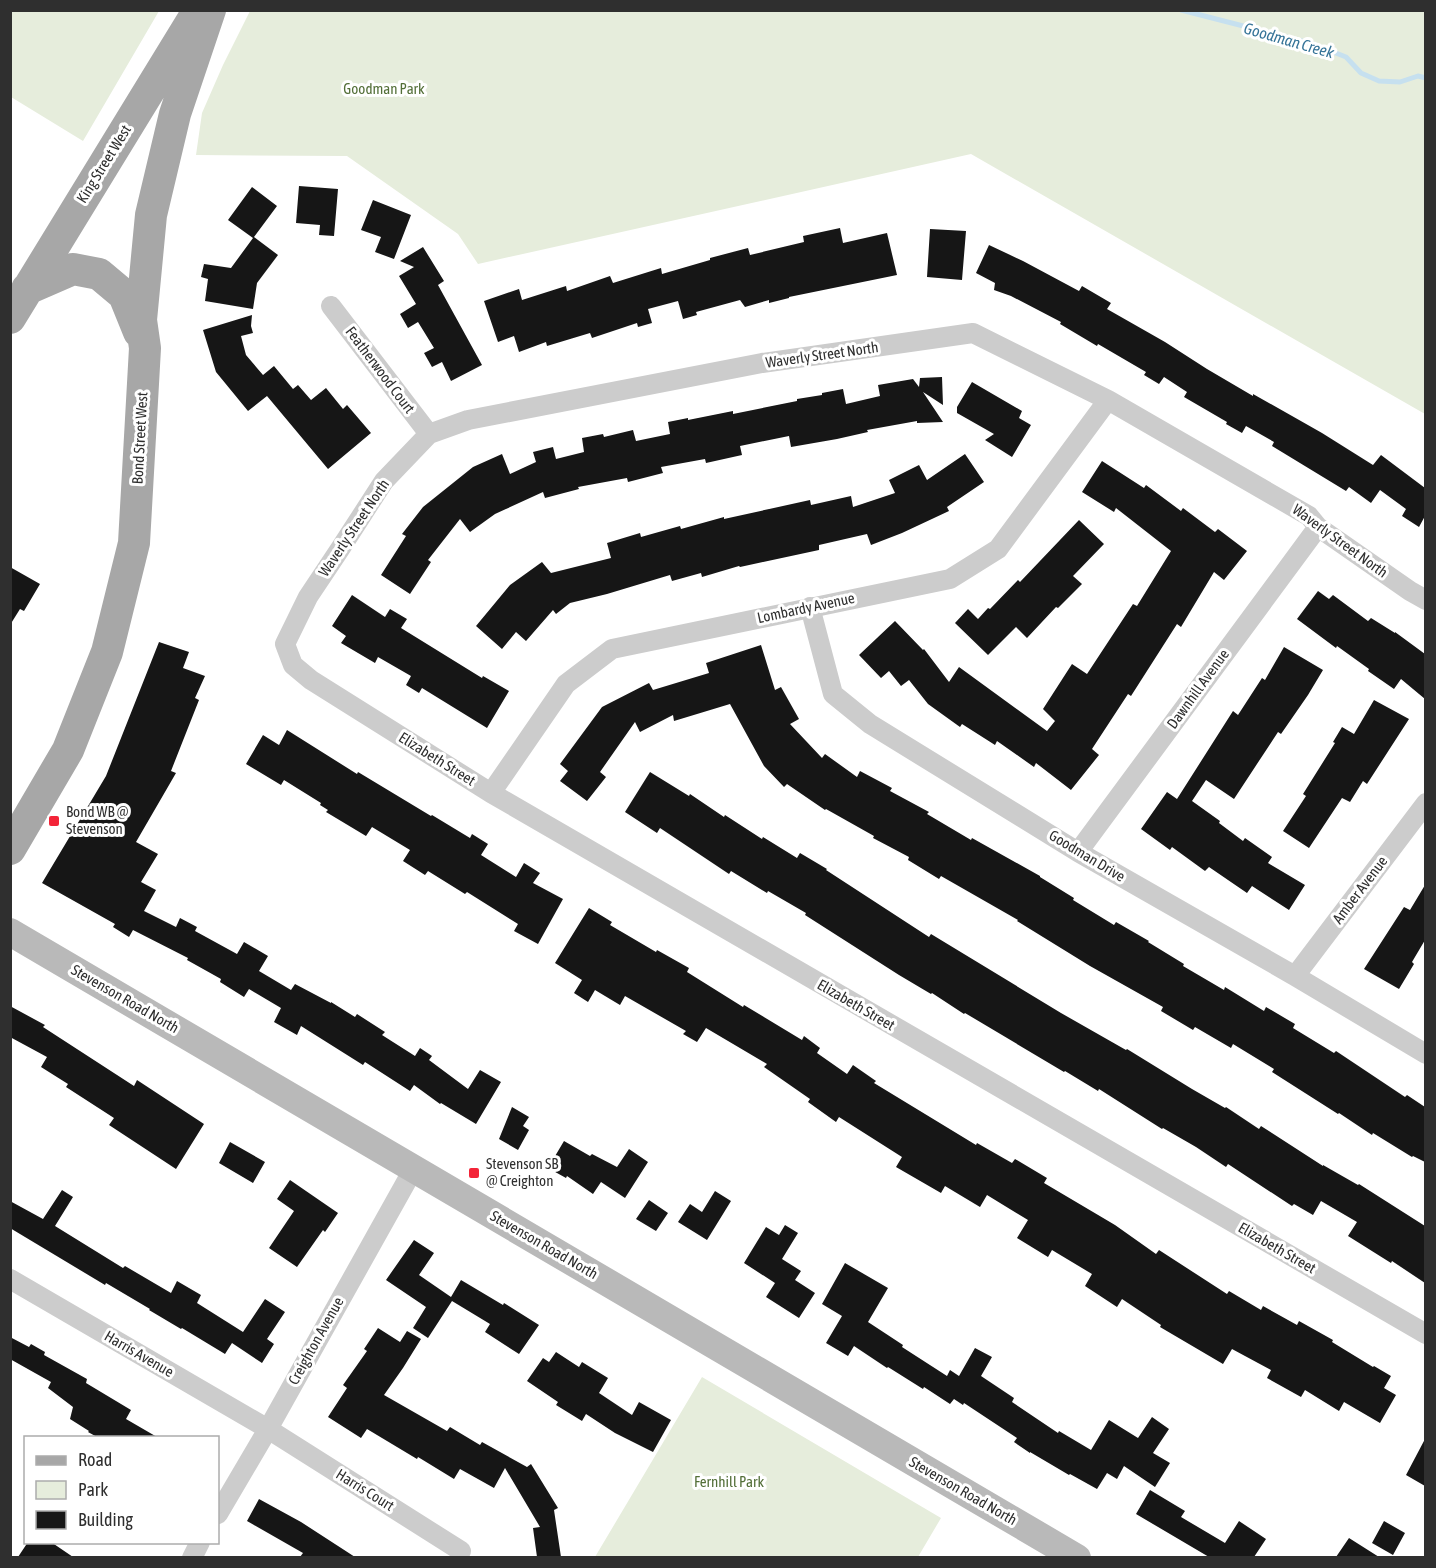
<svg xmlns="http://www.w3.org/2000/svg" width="1436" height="1568" font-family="'Asap Condensed',sans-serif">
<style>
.green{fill:#e6eddc}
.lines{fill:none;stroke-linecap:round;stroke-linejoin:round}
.stream{stroke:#c6e0ef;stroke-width:5}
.building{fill:#161616}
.minor{stroke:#ccc;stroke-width:20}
.secondary{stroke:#b9b9b9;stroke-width:28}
.primary{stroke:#a7a7a7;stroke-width:32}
.poi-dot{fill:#f32438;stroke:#fff;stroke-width:2}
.labels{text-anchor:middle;stroke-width:6;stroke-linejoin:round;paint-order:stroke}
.park-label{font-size:15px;fill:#536f38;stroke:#fff}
.street-label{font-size:15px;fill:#2f2f2f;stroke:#fff}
.poi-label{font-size:15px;fill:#2f2f2f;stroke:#fff;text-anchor:start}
.water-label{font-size:16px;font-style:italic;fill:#367498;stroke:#fff}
</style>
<rect width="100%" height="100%" fill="#fff"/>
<path class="green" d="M10 11H159L83 141 11 97Z
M250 11H1425V414L971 154 478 264 458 234 347 156 196 155 202 113 223 65Z
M702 1377 941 1518 918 1557H595Z"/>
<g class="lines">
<path class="stream" d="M1181 10 1313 44 1346 57 1361 73 1379 81 1400 82 1418 76 1426 78"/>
</g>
<path class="building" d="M299 186 338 189 334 236 319 235 320 225 296 223Z
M252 187 277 206 254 237 278 255 257 283 253 309 205 301 208 279 201 277 204 264 231 268 253 238 228 220Z
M373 200 411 215 394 259 375 252 381 237 361 230Z
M840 228 843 243 887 233 897 275 789 297V298L769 303V300L745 307 740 300 696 312 697 315 683 319 678 301 648 309 652 323 638 327 637 323 592 338 590 333 547 346 546 342 519 352 514 336 498 342 484 301 519 289 522 300 566 286 567 291 610 276 613 283 661 268 662 274 710 260V258L748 248 750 255 804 242 803 236Z
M930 229 966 231 962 280 927 277Z
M989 245 1023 261 1079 291 1082 286 1111 303 1107 309 1165 342 1207 369 1253 396V394L1322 433 1373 465 1381 455 1425 488V516L1419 527 1402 516 1406 509 1380 490 1371 503 1349 487 1346 491 1272 446 1274 442 1246 426 1242 433 1226 424 1227 422 1184 397 1187 392 1164 377 1159 384 1144 375 1146 372 1098 344 1097 346 1060 324 1061 322 1011 296 994 290 995 283 976 273Z
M423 247 444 281 438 285 482 365 451 381 442 362 432 367 424 353 434 348 418 322 408 328 400 314 416 304 399 276 414 267 400 261Z
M252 315 251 326 253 333 241 336 246 355 263 375 274 366 293 389 298 385 311 400 326 388 343 409 347 405 371 433 328 469 267 396 248 411 216 372 203 330Z
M942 377 943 405 923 392 943 422 917 423V421L867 430 868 432 837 439 791 447 789 436 740 446 742 455 706 463 705 459 661 467 663 473 628 482 627 478 578 487 579 489 545 498 543 492 495 514 470 532 460 519 428 560 431 562 410 594 381 575 406 536 402 534 423 507 473 467 502 454 510 474 536 462 533 452 553 447 556 459 584 452 582 438 603 434 604 437 633 430 636 441 670 434 668 422 688 418V420L733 411V414L797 401V399L822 395V393L843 389 846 404 880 396 878 385 913 379 919 387 920 378Z
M972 382 1022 411 1019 418 1031 425 1012 457 985 440 994 434 957 413V407Z
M965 454 984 482 947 507 949 511 902 533 871 545 867 534 819 545V550L740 567 739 566 702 577 701 573 672 581 670 575 607 594 570 603 556 614 553 610 526 641 516 632 502 649 476 626 510 585 542 562 551 573 611 558 607 543 640 533 641 537 680 526 681 529 724 517V519L810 500 811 505 851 496 853 507 895 493 889 480 919 465 927 480Z
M1102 461 1144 488 1146 485 1181 511 1183 508 1215 532 1218 529 1247 551 1224 580 1214 572 1181 627 1177 624 1131 696 1128 694 1092 749 1099 755 1071 790 1036 763 1034 767 997 741 995 745 962 724 960 727 928 704 909 680 901 686 889 671 881 678 859 655 895 621 923 650 924 649 949 682 959 667 1047 731 1055 721 1043 709 1072 664 1087 674 1133 604 1137 606 1171 551 1116 508 1114 512 1082 492Z
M1079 520 1104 544 1073 576 1082 584 1058 608 1056 607 1027 638 1016 627 988 655 955 623 968 609 978 619 988 608 990 609 1018 580 1020 582Z
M10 567 40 584 24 611 20 609 10 625Z
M1318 591 1329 599 1333 595 1368 621 1371 618 1395 633V632L1425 654V699L1401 679 1394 689 1368 671 1369 669 1337 646 1336 648 1297 619Z
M352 595 385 617 390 609 407 619 401 628 482 678 483 676 509 691 487 728 422 688 419 693 406 685 411 676 378 657 375 663 341 643 346 636 332 626Z
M159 642 189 652 183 668 205 676 195 698 199 700 171 771 176 773 136 842 158 854 141 882 156 890 144 911 176 927 180 918 197 927 195 931 237 954 244 942 268 956 259 971 291 990 295 984 331 1003V1002L355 1017 357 1014 385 1032 382 1035 415 1056 420 1048 432 1056 429 1060 468 1089 480 1070 501 1082 476 1124 441 1103 440 1104 414 1085 410 1091 365 1062 363 1065 301 1026 297 1035 274 1022 281 1008 249 989 244 997 220 982 221 979 187 960 188 958 133 930 129 937 113 927 115 924 42 883 106 776Z
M761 645 775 690 781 687 799 719 790 724 822 758 825 754 857 777 860 771 892 788 890 791 929 812 927 814 971 840 972 838 1040 876V877L1074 898 1073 900 1114 925 1116 922 1149 941 1148 942 1184 964 1183 966 1224 990 1225 987 1264 1011 1266 1007 1295 1024 1293 1028 1334 1053 1336 1051 1405 1097 1407 1095 1425 1107V1162L1413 1156 1412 1157 1373 1133 1372 1135 1339 1113 1338 1114 1272 1072 1274 1069 1233 1044 1231 1048 1195 1027 1193 1030 1161 1011 1163 1007 1090 966 1017 921 1018 920 941 876 939 879 908 860 909 857 873 838 874 836 826 809 825 810 787 784 784 787 764 766 730 704 674 721 673 715 640 732 635 722 600 772 606 777 587 801 560 781 568 771 560 764 602 707 649 683 653 690 709 673 706 663Z
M1284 647 1323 670 1308 695 1281 734 1278 732 1234 799 1206 780 1192 801 1220 821 1219 823 1243 841 1245 838 1272 857 1268 863 1305 885 1289 910 1252 886 1247 893 1209 867 1205 871 1172 847 1170 850 1141 829 1167 792 1177 799 1233 711 1238 715 1262 678 1265 680Z
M1374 700 1409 719 1367 784 1363 781 1350 802 1342 798 1309 848 1283 831 1306 796 1303 794 1335 743 1333 742 1342 727 1354 734Z
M287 730 357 774 358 772 431 816 432 815 470 838 472 834 488 844 481 855 516 877 524 863 540 873 533 883 563 899 538 944 514 931 518 924 467 892 465 894 428 871 425 875 403 861 410 850 372 827 366 836 326 812 328 810 320 805 321 803 284 780 281 785 246 764 263 735 279 745Z
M650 772 689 796 690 794 724 817 725 815 762 839 763 837 797 858 800 853 827 869 826 870 929 937 931 934 1061 1013 1126 1050 1127 1049 1192 1089 1225 1108 1226 1107 1259 1129 1261 1126 1323 1166V1165L1358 1185 1359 1184 1425 1226V1283L1392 1261 1391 1263 1348 1236 1357 1222 1321 1201 1313 1215 1294 1204 1292 1206 1228 1164 1226 1167 1196 1147 1163 1128 1162 1129 1099 1089 1098 1091 1065 1071 1064 1072 965 1013 964 1014 932 993 931 994 899 975 805 915 806 913 768 891 767 893 731 871 729 874 660 828 657 833 625 812Z
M1425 885V940L1412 962 1414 964 1399 989 1364 969 1404 907 1410 910Z
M589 908 612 922 610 925 656 952 657 950 689 968 687 972 743 1007 744 1005 802 1040 804 1036 820 1048 817 1053 847 1074 853 1065 876 1081 874 1083 976 1145 977 1143 1012 1163 1015 1159 1047 1178 1044 1183 1115 1225 1156 1254 1159 1250 1227 1294 1229 1291 1261 1310 1263 1306 1297 1325 1299 1321 1333 1340 1332 1342 1373 1367 1374 1366 1391 1376 1384 1388 1396 1395 1380 1423 1344 1402 1339 1411 1305 1390 1301 1397 1267 1378 1271 1370 1232 1349 1223 1364 1160 1327 1161 1325 1122 1299 1117 1307 1085 1286 1092 1274 1052 1250 1048 1257 1017 1238 1028 1220 987 1195 980 1207 945 1186 941 1193 896 1167 902 1157 839 1117 836 1122 808 1102 810 1099 764 1067 767 1064 706 1028 697 1042 683 1034 686 1031 625 996 620 1005 595 990 588 1002 574 993 582 980 555 963Z
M10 1006 45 1025 43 1027 134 1086 137 1080 204 1124 176 1169 109 1125 114 1118 66 1087 68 1084 41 1067 47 1057 10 1037Z
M512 1107 529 1117 523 1126 529 1130 518 1150 499 1139Z
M564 1141 590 1156 592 1154 617 1167 629 1149 648 1162 625 1198 601 1182 593 1194 567 1176 566 1178 548 1168Z
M230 1142 265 1162 253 1183 219 1163Z
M290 1180 338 1213 325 1232 323 1230 297 1267 269 1248 294 1211 277 1199Z
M62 1190 73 1197 55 1226 123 1268 125 1266 171 1293 177 1281 201 1295 197 1303 243 1332 265 1299 285 1312 267 1339 274 1344 262 1363 232 1343 225 1354 182 1328 181 1329 149 1310 150 1309 106 1283 105 1285 10 1228V1201L43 1219Z
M715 1191 731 1201 707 1240 678 1222 690 1204 702 1212Z
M649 1200 668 1213 656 1231 636 1219Z
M785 1225 798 1233 782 1259 801 1271 795 1280 815 1293 799 1318 766 1297 775 1283 744 1263 766 1227 779 1235Z
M414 1240 434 1253 419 1275 451 1297 461 1280 503 1305 504 1303 539 1325 519 1354 485 1332 490 1324 452 1301 428 1338 413 1328 426 1307 386 1280Z
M845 1263 888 1288 868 1322 903 1345 902 1347 947 1376 950 1370 959 1376 975 1348 992 1357 981 1376 1014 1398 1012 1402 1058 1433 1059 1431 1091 1450 1109 1420 1138 1438 1152 1417 1169 1429 1153 1453 1170 1463 1155 1487 1124 1466 1117 1479 1107 1473 1097 1489 1070 1474 1069 1475 1030 1452V1453L1014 1442 1017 1438 964 1403 963 1405 954 1399 950 1404 924 1387 923 1389 888 1367 887 1368 854 1346 848 1356 826 1343 842 1316 822 1304Z
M378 1328 400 1342 407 1331 421 1339 403 1368 384 1395 447 1431 450 1427 480 1445 482 1442 527 1467 531 1464 558 1508 554 1510 561 1557H537L533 1528 540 1527 505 1468 494 1488 460 1469 454 1479 418 1457 417 1459 367 1429 361 1438 328 1417 347 1388 343 1385 367 1351 364 1349Z
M10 1337 29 1347 31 1344 45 1352 44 1355 87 1379 86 1383 131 1410 126 1419 157 1437H97L88 1432 89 1431 70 1419 73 1407 48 1388 51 1382 10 1359Z
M556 1352 579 1367 582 1362 608 1378 599 1393 632 1415 639 1402 671 1420 653 1452 615 1433 586 1414 582 1421 556 1405 558 1402 527 1381 543 1358 549 1362Z
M1425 1439V1486L1406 1475Z
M1150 1490 1185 1511 1181 1517 1225 1543 1239 1521 1266 1539 1254 1557H1209L1136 1514Z
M259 1499 301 1522 355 1557H300L303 1553 247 1521Z
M1384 1521 1405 1533 1393 1555 1372 1543Z
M1349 1538 1379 1557H1336Z
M28 1542H51L73 1557H18Z"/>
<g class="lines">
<path class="minor" d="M331 306 429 434
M1426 600 1410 591 1318 527 1309 516 1108 400 973 333 762 363 468 420 429 434 384 481 340 549 308 597 285 644 293 665 311 680 491 793 1426 1334
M810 607 833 694 870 724 1078 852 1295 976 1426 1054
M491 793 566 684 612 649 950 579 998 549 1108 400
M1078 852 1318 527
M1295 976 1426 803
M10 1279 268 1429 461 1551
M218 1514 268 1429 414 1168
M192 1558 200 1542"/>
<path class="secondary" d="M10 932 1077 1558"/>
<path class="primary" d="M27 289 73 269 99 274 124 295 139 332
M10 318 195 16
M10 849 68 750 107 652 134 543 145 348 141 320 151 215 175 114 210 10"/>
</g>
<g class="poi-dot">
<rect x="48" y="815" width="12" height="12" rx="3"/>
<rect x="468" y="1167" width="12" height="12" rx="3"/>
</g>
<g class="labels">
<g class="park-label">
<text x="384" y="94">Goodman Park</text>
<text x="729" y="1487">Fernhill Park</text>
</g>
<g class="street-label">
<text transform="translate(104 164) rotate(-58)" y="5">King Street West</text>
<text transform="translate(822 355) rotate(-8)" y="5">Waverly Street North</text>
<text transform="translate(380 370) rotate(53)" y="5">Featherwood Court</text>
<text transform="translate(140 438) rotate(-87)" y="5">Bond Street West</text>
<text transform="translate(354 528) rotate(-56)" y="5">Waverly Street North</text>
<text transform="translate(1340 541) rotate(36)" y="5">Waverly Street North</text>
<text transform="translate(806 608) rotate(-12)" y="5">Lombardy Avenue</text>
<text transform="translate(1198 689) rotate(-54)" y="5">Dawnhill Avenue</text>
<text transform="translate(437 759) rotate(32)" y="5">Elizabeth Street</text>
<text transform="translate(1087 856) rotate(31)" y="5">Goodman Drive</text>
<text transform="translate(1360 890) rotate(-53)" y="5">Amber Avenue</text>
<text transform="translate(125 999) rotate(30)" y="5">Stevenson Road North</text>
<text transform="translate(856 1005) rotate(30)" y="5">Elizabeth Street</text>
<text transform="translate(544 1245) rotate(30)" y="5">Stevenson Road North</text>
<text transform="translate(1277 1248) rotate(30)" y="5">Elizabeth Street</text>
<text transform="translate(316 1341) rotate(-61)" y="5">Creighton Avenue</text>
<text transform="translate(139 1354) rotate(30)" y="5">Harris Avenue</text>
<text transform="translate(365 1490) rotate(32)" y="5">Harris Court</text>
<text transform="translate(963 1491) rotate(30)" y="5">Stevenson Road North</text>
</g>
<g class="poi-label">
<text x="66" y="817">Bond WB @<tspan x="66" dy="17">Stevenson</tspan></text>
<text x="486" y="1169">Stevenson SB<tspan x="486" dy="17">@ Creighton</tspan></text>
</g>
<g class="water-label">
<text transform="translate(1289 40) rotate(16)" y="6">Goodman Creek</text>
</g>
</g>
<rect width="1436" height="1568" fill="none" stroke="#2f2f2f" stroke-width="24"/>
<rect x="24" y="1436" width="195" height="108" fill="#ffffff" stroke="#acacac" stroke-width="1.5"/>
<rect x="36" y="1456" width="30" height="9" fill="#a7a7a7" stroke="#acacac" stroke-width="1.5"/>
<text x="78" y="1466" font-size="18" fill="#2f2f2f">Road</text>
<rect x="36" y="1481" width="30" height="18" fill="#e6eddc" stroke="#acacac" stroke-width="1.5"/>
<text x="78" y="1496" font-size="18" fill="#2f2f2f">Park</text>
<rect x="36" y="1511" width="30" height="18" fill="#161616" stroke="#acacac" stroke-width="1.5"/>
<text x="78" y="1526" font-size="18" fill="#2f2f2f">Building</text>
</svg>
